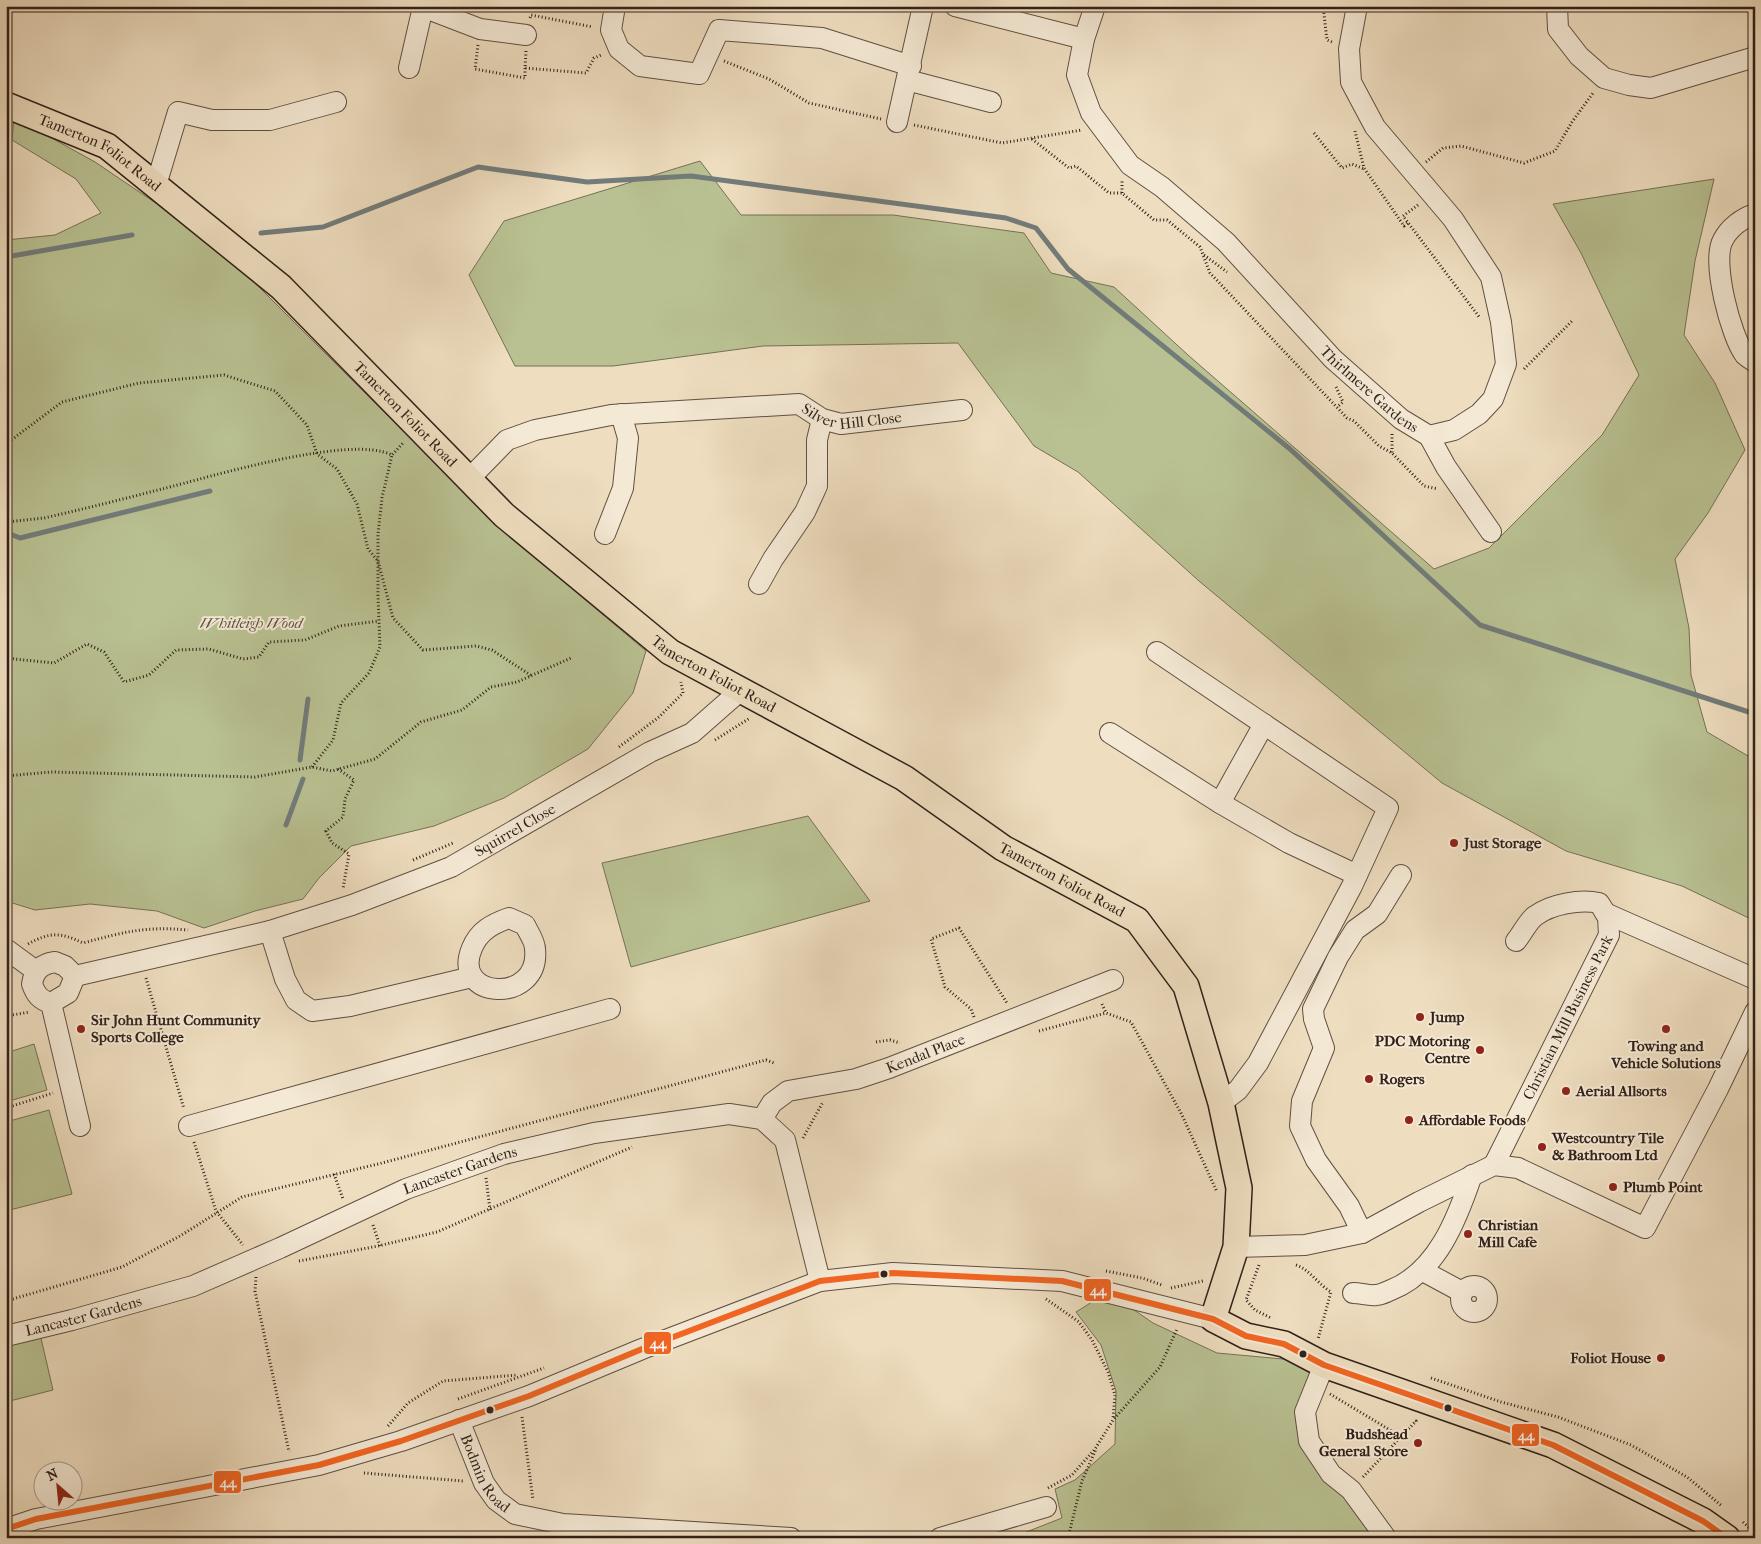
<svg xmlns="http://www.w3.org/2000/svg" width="1761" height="1544" font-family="'IM FELL French Canon',serif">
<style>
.green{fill:#b9c192;stroke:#757156}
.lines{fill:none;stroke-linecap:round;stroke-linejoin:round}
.stream{stroke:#727c7b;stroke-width:5}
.minor-casing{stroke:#605042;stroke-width:22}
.major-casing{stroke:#312119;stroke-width:28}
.path{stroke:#312119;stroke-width:3;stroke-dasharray:1 2.5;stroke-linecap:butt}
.minor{stroke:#f4e9d5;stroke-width:20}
.major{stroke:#eeddbf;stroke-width:25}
.bus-1-casing{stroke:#f4e9d5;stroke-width:10}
.bus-1{stroke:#f26522;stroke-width:6}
.poi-dot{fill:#8f2418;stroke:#f4e9d5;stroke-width:2}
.bus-dot{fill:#312119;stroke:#f4e9d5;stroke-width:2}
.labels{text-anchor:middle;stroke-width:4;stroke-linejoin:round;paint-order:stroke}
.street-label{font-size:15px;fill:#312119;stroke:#f4e9d5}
.park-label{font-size:15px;font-style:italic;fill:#5a513d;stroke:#f4e9d5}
.poi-label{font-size:15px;font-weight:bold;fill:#312119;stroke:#f4e9d5;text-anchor:start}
.line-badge{stroke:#f4e9d5;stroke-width:2}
.badge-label{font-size:14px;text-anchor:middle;font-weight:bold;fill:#fff}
</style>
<rect width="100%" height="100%" fill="#eeddbf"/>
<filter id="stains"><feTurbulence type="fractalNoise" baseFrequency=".004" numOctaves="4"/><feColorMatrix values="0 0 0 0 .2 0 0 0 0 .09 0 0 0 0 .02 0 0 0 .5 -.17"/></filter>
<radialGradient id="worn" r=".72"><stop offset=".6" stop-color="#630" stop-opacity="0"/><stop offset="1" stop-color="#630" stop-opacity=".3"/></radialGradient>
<path class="green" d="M14 117 95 162 215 243 394 422 532 555 646 651 633 693 588 749 504 798 434 826 351 846 319 878 303 899 255 911 204 928 157 911 90 904 35 910 6 901V240L55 235 101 213 76 179 12 140Z
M700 161 741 215H893L1024 233 1051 273 1114 287 1188 355 1434 569 1489 548 1602 435 1639 375 1581 253 1553 204 1714 179 1695 261 1684 335 1715 383 1745 450 1708 513 1675 559 1689 628 1691 675 1707 732 1755 760V921L1682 886 1566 851 1442 783 1199 581 1078 472 1034 446 958 343 763 346 613 366H515L469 275 504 221Z
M808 816 870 901 631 967 602 863Z
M34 1044 47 1090 6 1102V1053Z
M49 1110 72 1194 6 1211V1122Z
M1108 1292 1153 1323 1217 1353 1316 1362 1300 1419 1391 1538H1011L1062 1518 1055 1489 1075 1480 1115 1444 1116 1391 1101 1345 1076 1312Z
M40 1334 53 1390 6 1402V1342Z"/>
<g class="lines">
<path class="stream" d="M261 233 323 227 478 167 587 182 691 176 1006 218 1036 228 1068 269 1290 449 1480 625 1755 714
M6 257 132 235
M8 530 10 534 20 538 210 491
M300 760 308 699
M286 825 303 779"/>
<g class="minor-casing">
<g id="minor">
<path d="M420 6 480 29 526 35"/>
<path d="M615 6 611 30 619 49 640 66 699 74 719 30 822 38 911 66"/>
<path d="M955 6 1084 39"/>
<path id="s1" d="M1095 6 1084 39 1077 75 1091 113 1130 165 1162 187 1226 242 1333 359 1401 419 1429 436 1454 430 1479 414 1493 399 1506 364 1501 322 1491 277 1453 219 1375 127 1351 82 1349 49 1357 6"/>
<path d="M1557 6 1558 29 1579 56 1604 78 1629 85 1651 88 1755 57"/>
<path d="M409 68 423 7"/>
<path d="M907 80 991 102"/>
<path d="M897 122 923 6"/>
<path d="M156 185 178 112 212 120H270L336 102"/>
<path d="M1755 214C1742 218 1729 228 1723 240 1711 261 1731 337 1745 355 1748 358 1752 360 1755 362"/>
<path d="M1429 436 1446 467 1491 532"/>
<path id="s2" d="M468 480 507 440 535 430 611 415 799 404 822 419 841 424 962 410"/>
<path d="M605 534 623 488 628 438 621 414"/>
<path d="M759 584 773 559 805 512 817 486V440L822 419"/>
<path d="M1157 652 1388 808 1352 886 1258 1063 1238 1090 1221 1103"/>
<path d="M1110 733 1220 803 1289 843 1357 875"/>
<path d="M1220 803 1264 724"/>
<path d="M1605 913 1755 979"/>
<path d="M509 918 525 925C528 932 535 941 535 949 541 1005 450 1000 472 948 479 931 492 924 509 918Z"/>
<path d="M270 931 285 979 296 1000 312 1011 350 1006 472 977"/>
<path d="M6 949 36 971"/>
<path d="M55 962 65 966 75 976 68 993 51 1003C40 1000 36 995 32 984 34 971 41 964 55 962Z"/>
<path id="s3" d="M75 976 270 931 352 905 451 867 650 752 692 733 741 690"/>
<path d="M51 1003 80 1126"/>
<path id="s4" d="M762 1119 772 1103 788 1091 856 1079 889 1068 1113 980"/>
<path d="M189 1126 610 1009"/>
<path id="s5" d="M1494 1165 1609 935 1608 917 1599 903C1580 899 1551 904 1535 916 1528 921 1522 934 1516 941"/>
<path d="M1362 1233 1349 1206 1316 1160 1300 1126 1302 1101 1324 1048 1314 1019 1313 1009 1338 957 1355 930 1377 914 1401 875"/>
<path d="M1236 1247 1305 1245 1362 1233 1419 1202 1494 1165 1518 1168 1645 1228 1718 1089 1755 1012"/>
<path d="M1423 1271 1462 1292"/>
<circle cx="1474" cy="1299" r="13"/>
<path d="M1353 1293C1361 1293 1369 1296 1376 1295 1381 1295 1386 1292 1391 1290 1437 1272 1457 1219 1472 1175"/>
<path id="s6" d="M6 1336 72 1320 193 1286 280 1248 406 1189 504 1154 594 1133 729 1114 762 1119 785 1140 820 1281"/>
<path d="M1324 1365 1305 1412 1309 1441 1331 1474 1351 1490 1386 1538"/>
<path id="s7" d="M459 1420 484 1483 496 1500 515 1514 563 1524 791 1538"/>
<path d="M6 1529 36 1519 319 1465 401 1441 529 1396 642 1349 820 1281 893 1273 1062 1281 1213 1319"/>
<path d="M940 1538 1046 1507"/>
</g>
</g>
<g class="major-casing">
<g id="major">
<path id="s8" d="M6 105 107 146 281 287 504 515 670 652 904 778 1003 848 1137 920 1186 986 1221 1103 1239 1188 1236 1247 1213 1319 1246 1336 1284 1344 1324 1365 1553 1445 1703 1521 1727 1538"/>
</g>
</g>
<path class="path" d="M1323 6 1327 40 1332 42
M530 18 531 15 593 27
M478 45 475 69 525 78V68
M526 51 525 68 586 73 594 58 601 55
M724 61 769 79 809 103 881 119
M914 125 1002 143 1082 130
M1355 131 1364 168 1404 226 1408 223
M1314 133 1342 168 1352 164 1364 169
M1032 139 1069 168 1076 166 1109 193H1122L1154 220H1167L1200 247 1210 273 1347 418 1354 421 1379 446 1392 453 1424 486 1438 489
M1426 162 1443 148 1461 146 1524 163 1555 151 1572 122 1593 93
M1122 193V181
M1418 205 1403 216 1480 318
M1204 255 1227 272
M1524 369 1573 320
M1336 387 1343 402 1337 407
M1392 434V453
M6 444 62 402 139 383 224 375 275 391 307 425 317 454 337 469 357 504 368 549 378 561 393 618 423 650 476 646 492 650 532 676
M6 522 44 518C84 509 123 499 162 489 210 477 350 434 392 455L404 442
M6 657 14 659 54 663 87 644 104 652 124 682 149 675 176 650 209 649 243 659 259 657 269 642 305 640 339 626 379 621
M715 740 750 718
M619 747 659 717 683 693 681 682
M312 767 333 740 341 703 369 673 380 647 378 595V534L382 498 392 455
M338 769 354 780 345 799 343 817 326 831 332 843 349 854 343 889
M6 776 51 772 255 777 312 767 332 771 375 759 421 722 462 710 491 687 517 682 571 658
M413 860 453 843
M28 944C50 932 60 932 83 943 124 932 145 926 188 930
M146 978 184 1109
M1102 1004 1106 1013 1131 1022 1182 1115 1217 1192
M6 1016 30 1012
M974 1017 971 1009 945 987 931 939 959 928 1007 1003
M1039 1031 1106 1013
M876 1042 890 1040 900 1043
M6 1108 53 1093
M803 1138 823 1102
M194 1142 216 1211 243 1245
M334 1174 343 1199
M486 1178 490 1210
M373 1225 380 1246
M299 1261 378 1246 437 1232 632 1147
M1259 1265 1246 1300 1255 1310 1271 1318
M1296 1265C1309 1269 1319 1285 1331 1292L1318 1339
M1106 1271 1142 1278 1162 1285
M256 1277 255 1291 289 1452
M1171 1288 1203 1281
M1046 1299 1079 1322 1092 1340 1108 1372 1115 1395 1113 1419
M6 1301 122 1267 180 1236 242 1197 382 1163 766 1060 774 1063
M1431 1378 1501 1402 1558 1417 1631 1445 1687 1477 1722 1506
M1330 1394 1400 1436
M458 1399 544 1368
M522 1417 533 1500
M388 1426 408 1403 443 1381 517 1375
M364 1473 463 1481
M1363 1477 1416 1421 1414 1420
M1048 1488 1072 1475 1095 1449 1113 1420 1160 1367 1177 1329
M1743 1522 1755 1533
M1068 1538 1082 1481 1096 1449"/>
<use href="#minor" class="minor"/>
<use href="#major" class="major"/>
<g class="bus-1-casing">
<path id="bus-1" d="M6 1529 36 1519 319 1465 401 1441 529 1396 642 1349 820 1281 893 1273 1062 1281 1213 1319 1246 1336 1284 1344 1324 1365 1553 1445 1703 1521 1727 1538"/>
</g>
<use href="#bus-1" class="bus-1"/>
</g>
<g class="poi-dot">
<circle cx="1454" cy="843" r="5"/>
<circle cx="1420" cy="1017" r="5"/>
<circle cx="81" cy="1029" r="5"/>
<circle cx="1666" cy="1029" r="5"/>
<circle cx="1480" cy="1050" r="5"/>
<circle cx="1369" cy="1079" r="5"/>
<circle cx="1566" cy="1091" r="5"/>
<circle cx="1409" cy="1120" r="5"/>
<circle cx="1542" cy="1147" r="5"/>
<circle cx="1613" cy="1187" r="5"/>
<circle cx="1468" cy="1234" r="5"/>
<circle cx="1661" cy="1358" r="5"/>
<circle cx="1418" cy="1443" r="5"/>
</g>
<g class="bus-dot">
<circle cx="884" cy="1274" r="4.5"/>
<circle cx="1303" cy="1354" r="4.5"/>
<circle cx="1448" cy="1408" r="4.5"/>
<circle cx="490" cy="1410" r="4.5"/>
</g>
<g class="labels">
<g class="street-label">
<text dy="5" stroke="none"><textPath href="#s8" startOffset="106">Tamerton Foliot Road</textPath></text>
<text dy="5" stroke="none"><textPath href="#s1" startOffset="506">Thirlmere Gardens</textPath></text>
<text dy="5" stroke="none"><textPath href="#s2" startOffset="408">Silver Hill Close</textPath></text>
<text dy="5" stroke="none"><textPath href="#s8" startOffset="511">Tamerton Foliot Road</textPath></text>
<text dy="5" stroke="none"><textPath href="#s8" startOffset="916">Tamerton Foliot Road</textPath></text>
<text dy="5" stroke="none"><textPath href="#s3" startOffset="466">Squirrel Close</textPath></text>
<text dy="5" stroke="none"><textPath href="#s8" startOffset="1321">Tamerton Foliot Road</textPath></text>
<text dy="5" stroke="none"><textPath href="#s5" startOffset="165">Christian Mill Business Park</textPath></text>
<text dy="5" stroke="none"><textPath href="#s4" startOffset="182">Kendal Place</textPath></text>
<text dy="5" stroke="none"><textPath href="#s6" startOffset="485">Lancaster Gardens</textPath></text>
<text dy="5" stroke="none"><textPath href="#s6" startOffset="80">Lancaster Gardens</textPath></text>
<text dy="5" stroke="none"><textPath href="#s7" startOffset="60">Bodmin Road</textPath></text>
</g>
<g class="park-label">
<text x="251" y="628">Whitleigh Wood</text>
</g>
<g class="poi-label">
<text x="1464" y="848">Just Storage</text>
<text x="1430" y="1022">Jump</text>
<text x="91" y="1025">Sir John Hunt Community<tspan x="91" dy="17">Sports College</tspan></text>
<text x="1470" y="1046" text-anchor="end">PDC Motoring<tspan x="1470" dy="17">Centre</tspan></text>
<text x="1666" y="1051" text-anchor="middle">Towing and<tspan x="1666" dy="17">Vehicle Solutions</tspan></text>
<text x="1379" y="1084">Rogers</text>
<text x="1576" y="1096">Aerial Allsorts</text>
<text x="1419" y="1125">Affordable Foods</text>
<text x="1552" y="1143">Westcountry Tile<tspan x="1552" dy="17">&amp; Bathroom Ltd</tspan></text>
<text x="1623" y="1192">Plumb Point</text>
<text x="1478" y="1230">Christian<tspan x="1478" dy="17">Mill Cafe</tspan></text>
<text x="1651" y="1363" text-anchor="end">Foliot House</text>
<text x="1408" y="1439" text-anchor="end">Budshead<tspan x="1408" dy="17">General Store</tspan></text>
</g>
</g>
<g class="line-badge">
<rect x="1083" y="1278" width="29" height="24" rx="5" fill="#f26522"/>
<rect x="643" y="1331" width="29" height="24" rx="5" fill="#f26522"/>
<rect x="1511" y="1423" width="29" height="24" rx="5" fill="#f26522"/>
<rect x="213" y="1470" width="29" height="24" rx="5" fill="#f26522"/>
</g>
<g class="badge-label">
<text x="1098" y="1295">44</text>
<text x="658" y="1348">44</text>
<text x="1526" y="1440">44</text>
<text x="228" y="1487">44</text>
</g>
<rect width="1761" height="1544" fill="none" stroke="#eeddbf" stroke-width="25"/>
<rect x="8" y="8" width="1746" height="1529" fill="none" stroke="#312119" stroke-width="2.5"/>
<rect x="12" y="12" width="1736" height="1519" fill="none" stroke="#312119"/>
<g transform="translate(58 1486) rotate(333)"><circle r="24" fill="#f4e9d5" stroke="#a6998a"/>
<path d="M0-4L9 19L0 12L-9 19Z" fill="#8f2418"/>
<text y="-8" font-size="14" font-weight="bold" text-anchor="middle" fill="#312119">N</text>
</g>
<rect width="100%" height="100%" filter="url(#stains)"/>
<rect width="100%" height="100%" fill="url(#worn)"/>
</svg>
